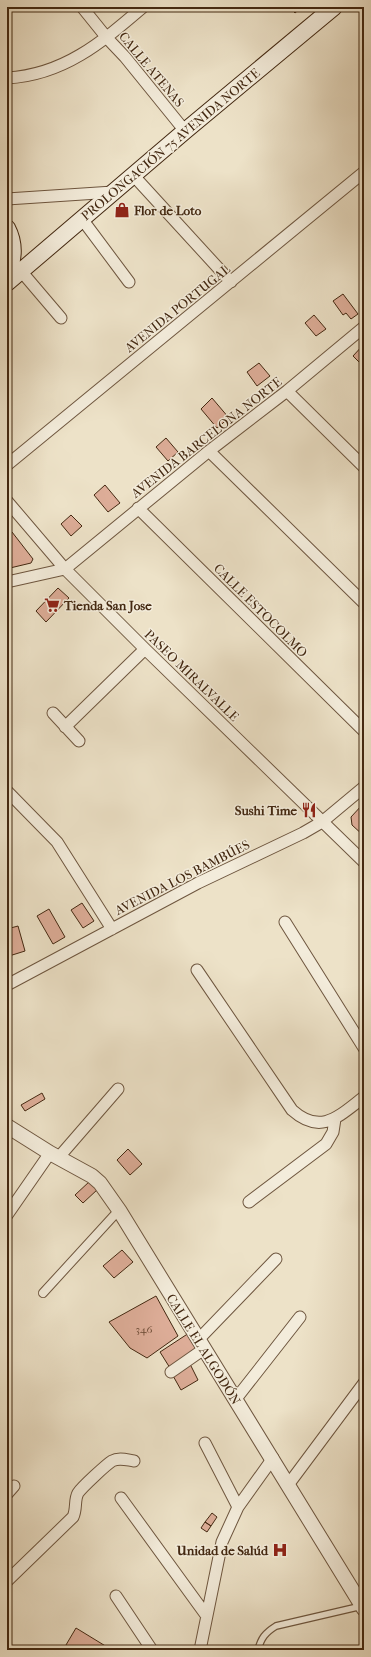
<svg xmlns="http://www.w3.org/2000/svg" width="371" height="1657" font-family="'IM FELL French Canon',serif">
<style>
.building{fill:#ddad98;stroke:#432811}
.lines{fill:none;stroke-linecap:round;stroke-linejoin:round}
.service-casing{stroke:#6e563f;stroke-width:8}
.pedestrian-casing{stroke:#6e563f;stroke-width:10}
.minor-casing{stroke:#6e563f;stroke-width:13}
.tertiary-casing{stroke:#6e563f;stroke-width:16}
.secondary-casing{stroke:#432811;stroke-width:18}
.service{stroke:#f3ecdb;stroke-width:5.5}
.pedestrian{stroke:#f3ecdb;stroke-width:8}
.minor{stroke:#f3ecdb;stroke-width:11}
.tertiary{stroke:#f3ecdb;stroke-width:14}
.secondary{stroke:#f3ecdb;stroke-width:16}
.labels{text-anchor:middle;stroke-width:3;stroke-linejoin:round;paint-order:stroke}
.number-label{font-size:11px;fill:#6a4933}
.street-label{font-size:13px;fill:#432811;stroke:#f3ecdb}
.poi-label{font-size:13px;font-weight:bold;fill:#432811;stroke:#f3ecdb;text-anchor:start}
</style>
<rect width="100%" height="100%" fill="#ede2c8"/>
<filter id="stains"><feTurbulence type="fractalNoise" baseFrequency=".005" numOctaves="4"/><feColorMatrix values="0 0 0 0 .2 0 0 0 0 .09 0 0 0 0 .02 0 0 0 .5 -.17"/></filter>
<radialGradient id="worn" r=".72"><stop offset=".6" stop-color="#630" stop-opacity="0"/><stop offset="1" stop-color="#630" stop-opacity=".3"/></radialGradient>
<path class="building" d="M289 7H302L295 13Z
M121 204 128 212 122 217 115 208Z
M343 294 358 314 351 319 346 313 343 315 333 301Z
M314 315 326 329 316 336 305 323Z
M364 344V357L359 362 353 356Z
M259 363 270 376 257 386 247 372Z
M212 398 229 418 217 428 201 409Z
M166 438 178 452 168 461 156 447Z
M105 485 120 503 108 512 94 495Z
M71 515 82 526 71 536 61 524Z
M12 532 33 559 31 563 10 568 7 560V536Z
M58 588 69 598 46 622 36 611Z
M363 804 364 814 360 818 364 822V836L352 825 351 817Z
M82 903 94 921 83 928 71 910Z
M49 909 65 937 53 944 37 916Z
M18 926 25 951 9 956 7 951V929Z
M42 1093 45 1099 25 1111 21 1105Z
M128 1149 142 1164 130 1175 117 1160Z
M90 1181 98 1189 83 1203 75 1195Z
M122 1250 133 1262 114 1278 103 1266Z
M156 1296 178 1336 147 1358 130 1348 109 1322Z
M189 1333 199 1348 170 1368 160 1352Z
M190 1364 198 1380 181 1390 172 1374Z
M212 1513 217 1517 211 1526 205 1522Z
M205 1522 211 1526 207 1532 201 1528Z
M76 1628 112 1650H63Z"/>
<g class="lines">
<g class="service-casing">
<path id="service" d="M258 1650C261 1638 265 1633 276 1626L362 1606"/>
</g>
<g class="pedestrian-casing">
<path id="pedestrian" d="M43 1293 119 1210"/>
</g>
<g class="minor-casing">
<path id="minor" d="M82 7 107 38 125 57 185 131
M7 78C64 75 102 42 143 7
M133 175 231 282
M7 199 113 192
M82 219 129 282
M21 271 61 318
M287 391 364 467
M209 451 364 603
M7 465 364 172
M7 501 65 569 145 649 364 862
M138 508 364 731
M7 582 65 569 209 451 287 391 364 327
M53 713 79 741
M65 727 145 649
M7 791 57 842 112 929
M285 922 364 1048
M197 970 292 1110C321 1136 339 1116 364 1097
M7 985 198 883 303 833 322 822 364 787
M59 1157 118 1089
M249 1202 326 1144 333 1132 335 1119
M7 1215 50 1153
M198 1340 276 1259
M171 1372 204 1349
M235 1400 300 1317
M205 1443 238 1507
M288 1485 364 1383
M7 1494 14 1486
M121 1498 206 1615
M7 1581 73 1517C77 1509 74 1500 78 1493 82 1487 107 1464 112 1461 119 1457 127 1460 134 1461
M116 1596 152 1650
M200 1650 222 1542 238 1507 273 1458"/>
</g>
<g class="tertiary-casing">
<path id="tertiary" d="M7 1126 50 1153 92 1176 100 1183 119 1210 364 1609"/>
</g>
<g class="secondary-casing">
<path id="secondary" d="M7 228C17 247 12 262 7 282
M7 283 185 131 334 7"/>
</g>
<use href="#service" class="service"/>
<use href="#pedestrian" class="pedestrian"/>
<use href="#minor" class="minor"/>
<use href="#tertiary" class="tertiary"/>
<use href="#secondary" class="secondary"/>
</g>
<defs>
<g id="shop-bare" transform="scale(1.2)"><path d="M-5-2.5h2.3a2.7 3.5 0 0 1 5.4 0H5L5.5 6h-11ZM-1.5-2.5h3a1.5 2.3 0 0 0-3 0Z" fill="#8f2418" stroke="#f3ecdb" stroke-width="2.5" paint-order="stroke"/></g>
<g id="supermarket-bare" transform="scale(1.2)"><path d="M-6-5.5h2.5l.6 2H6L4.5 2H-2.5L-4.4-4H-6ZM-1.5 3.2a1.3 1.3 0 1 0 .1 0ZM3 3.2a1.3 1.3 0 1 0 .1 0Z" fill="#8f2418" stroke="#f3ecdb" stroke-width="2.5" paint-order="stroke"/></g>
<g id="restaurant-bare" transform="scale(1.2)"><path d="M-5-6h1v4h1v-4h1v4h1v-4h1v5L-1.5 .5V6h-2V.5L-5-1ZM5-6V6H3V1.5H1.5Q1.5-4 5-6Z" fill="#8f2418" stroke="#f3ecdb" stroke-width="2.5" paint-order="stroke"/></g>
<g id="hospital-bare" transform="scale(1.2)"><path d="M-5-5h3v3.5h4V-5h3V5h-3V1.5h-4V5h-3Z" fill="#8f2418" stroke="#f3ecdb" stroke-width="2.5" paint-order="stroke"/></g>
</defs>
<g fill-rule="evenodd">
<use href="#shop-bare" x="122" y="210"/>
<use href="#supermarket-bare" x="52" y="605"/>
<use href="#restaurant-bare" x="309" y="810"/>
<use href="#hospital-bare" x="280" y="1550"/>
</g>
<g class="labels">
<g class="number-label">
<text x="144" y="1333">346</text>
</g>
<g class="street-label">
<text transform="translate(152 69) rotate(50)" y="5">CALLE ATENAS</text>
<text transform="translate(170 144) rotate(-40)" y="5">PROLONGACIÓN 75 AVENIDA NORTE</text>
<text transform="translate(177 308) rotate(-39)" y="5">AVENIDA PORTUGAL</text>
<text transform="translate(206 437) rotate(-38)" y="5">AVENIDA BARCELONA NORTE</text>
<text transform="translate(261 610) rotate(45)" y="5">CALLE ESTOCOLMO</text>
<text transform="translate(192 675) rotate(44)" y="5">PASEO MIRALVALLE</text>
<text transform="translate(182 877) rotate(-27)" y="5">AVENIDA LOS BAMBÚES</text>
<text transform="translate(204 1349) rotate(58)" y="5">CALLE EL ALGODÓN</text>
</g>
<g class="poi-label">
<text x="134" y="215">Flor de Loto</text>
<text x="64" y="610">Tienda San Jose</text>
<text x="297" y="815" text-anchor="end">Sushi Time</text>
<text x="268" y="1555" text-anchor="end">Unidad de Salúd</text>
</g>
</g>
<rect width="371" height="1657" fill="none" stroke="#ede2c8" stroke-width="24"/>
<rect x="8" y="8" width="355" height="1641" fill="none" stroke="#432811" stroke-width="2"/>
<rect x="12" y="12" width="347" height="1633" fill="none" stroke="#432811"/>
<rect width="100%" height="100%" filter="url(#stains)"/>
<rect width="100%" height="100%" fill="url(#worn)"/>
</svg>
